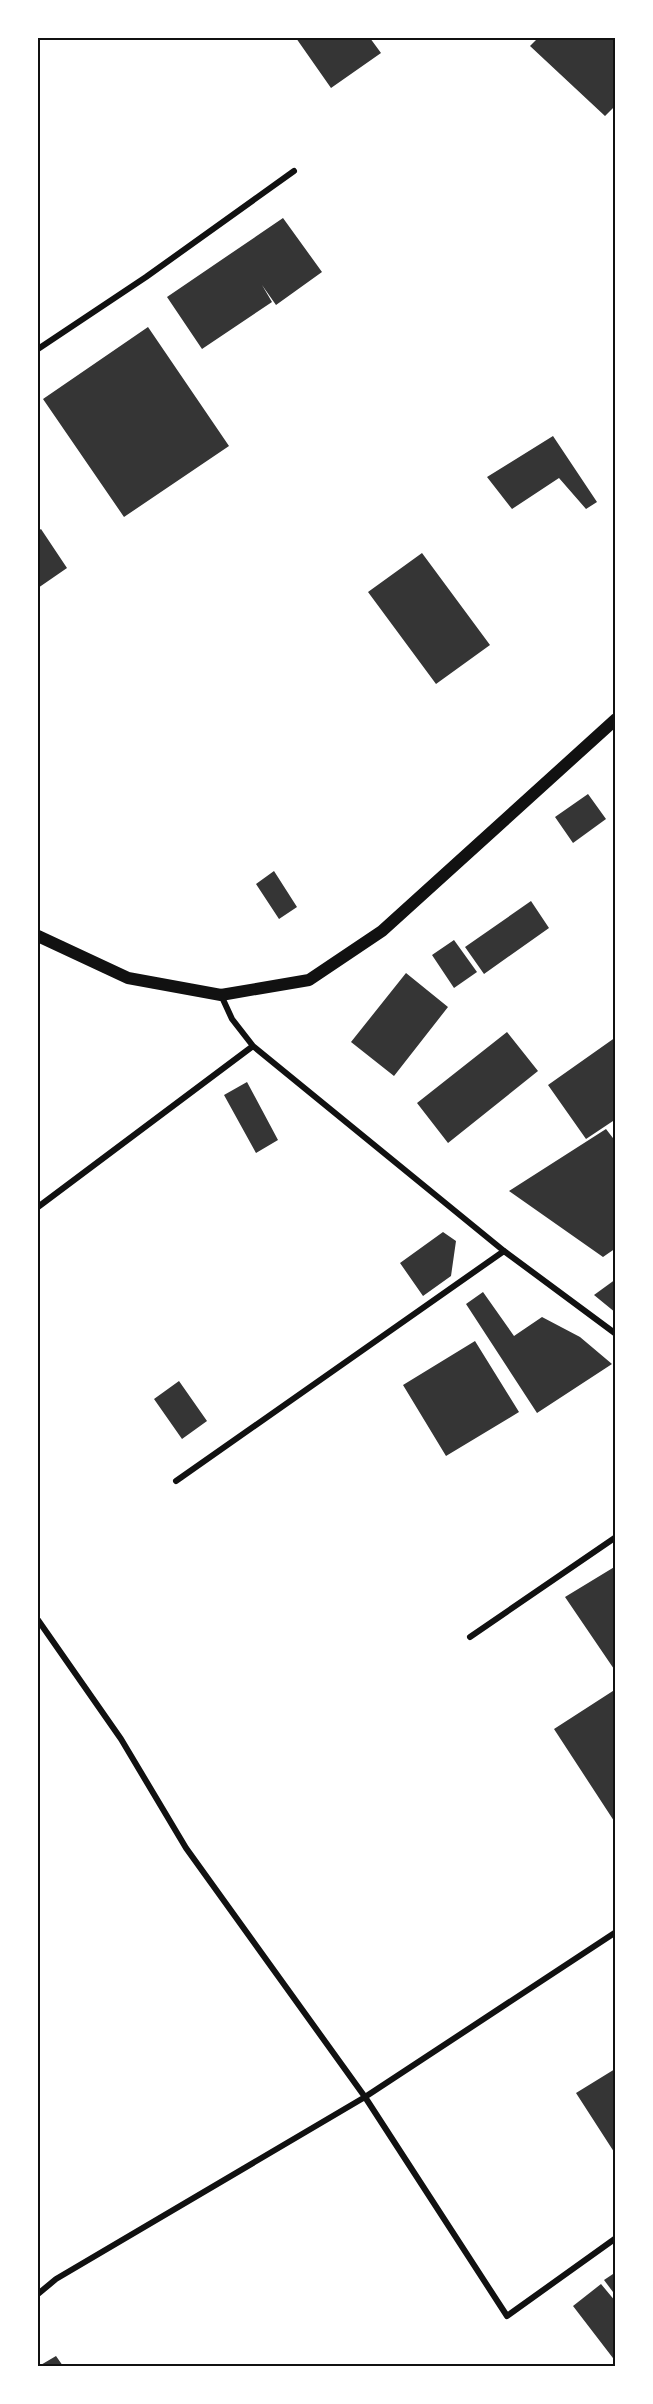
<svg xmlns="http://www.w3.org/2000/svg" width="653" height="2404" font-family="'Noto Sans',sans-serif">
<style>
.building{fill:#353535}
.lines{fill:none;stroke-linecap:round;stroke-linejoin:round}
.minor{stroke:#111;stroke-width:6}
.secondary{stroke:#111;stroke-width:12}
.neatline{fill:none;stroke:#111;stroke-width:2}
</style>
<rect width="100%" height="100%" fill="#fff"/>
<path class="building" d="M296 38H370L381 53 331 88Z
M538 38H616V105L605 116 530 46Z
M283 218 322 272 276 305 262 285 272 302 202 349 167 297Z
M148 327 229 446 124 517 43 399Z
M553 436 597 502 586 509 559 478 512 509 487 477Z
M41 529 67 568 38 588V531Z
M422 553 490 645 436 684 368 592Z
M588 794 606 819 573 843 555 817Z
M274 871 297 907 279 919 256 884Z
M531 901 549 928 484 974 465 947Z
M454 940 477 972 454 988 432 955Z
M406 973 448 1007 394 1076 351 1042Z
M507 1032 538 1071 448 1143 417 1103Z
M616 1037V1119L586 1139 548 1085Z
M247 1082 278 1140 256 1153 224 1095Z
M606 1129 616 1142V1248L603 1257 509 1191Z
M443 1232 456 1241 451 1276 423 1296 400 1263Z
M616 1279V1313L594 1295Z
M483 1292 514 1336 542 1317 580 1337 612 1364 537 1413 466 1304Z
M475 1341 519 1412 446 1456 403 1385Z
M179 1381 207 1421 182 1439 154 1399Z
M616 1566V1672L565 1597Z
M616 1689V1824L554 1729Z
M615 2069 616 2070V2155L576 2093Z
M616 2272V2296L604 2280Z
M601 2284 616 2302V2362L573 2306Z
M56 2356 63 2366H39Z"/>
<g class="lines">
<path class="minor" d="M38 349 146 277 294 171
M221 995 232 1019 253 1046 504 1251 616 1334
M38 1207 253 1046
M176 1481 504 1251
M38 1620 121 1739 186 1848 365 2097 507 2316 616 2238
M470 1637 616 1537
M38 2294 56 2279 365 2097 616 1932"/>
<path class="secondary" d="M38 936 128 978 221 995 309 980 382 931 616 719"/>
</g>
<rect width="653" height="2404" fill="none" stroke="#ffffff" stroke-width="78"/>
<rect x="39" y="39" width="575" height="2326" class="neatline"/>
</svg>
